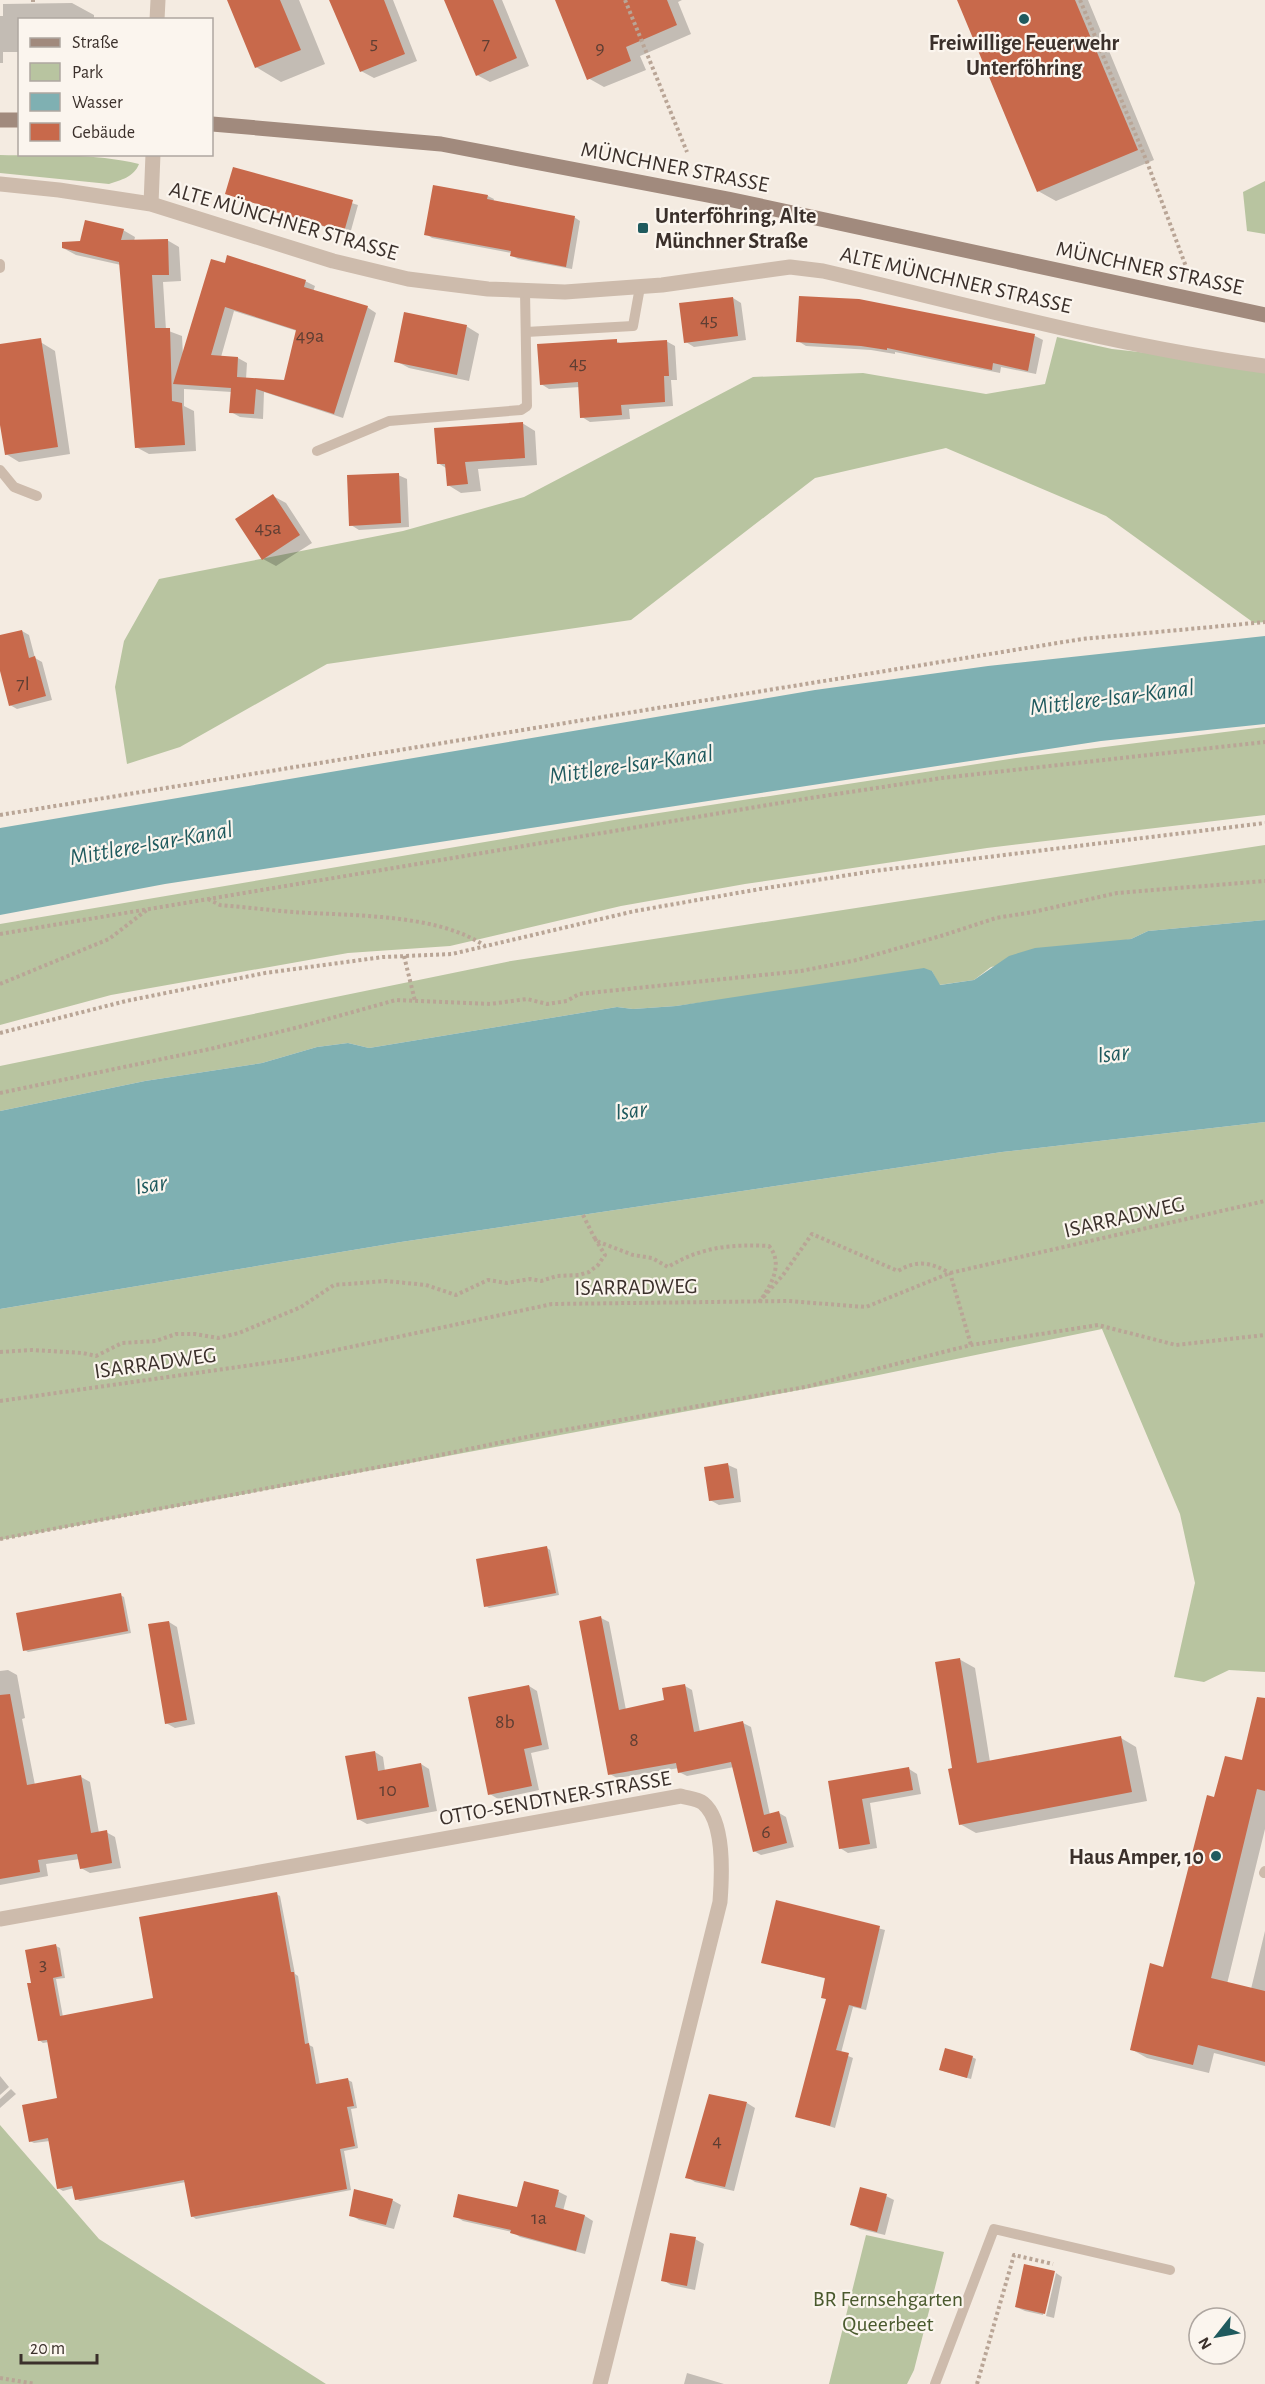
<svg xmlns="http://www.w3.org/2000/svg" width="1265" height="2384" font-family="'Alegreya Sans',sans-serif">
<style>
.green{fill:#b8c4a0}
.water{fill:#7fb0b2}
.shadow{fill:#0003;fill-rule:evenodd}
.building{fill:#c8694b;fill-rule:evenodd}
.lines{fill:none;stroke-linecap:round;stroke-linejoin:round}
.path{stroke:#b9a596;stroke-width:4;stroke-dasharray:3 3;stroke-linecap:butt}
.lane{stroke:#cdbbac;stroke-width:10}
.street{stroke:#cdbbac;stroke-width:15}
.secondary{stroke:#a18a7d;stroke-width:15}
.poi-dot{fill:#1f5a5e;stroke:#fbf5ee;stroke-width:2}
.labels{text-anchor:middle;stroke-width:4.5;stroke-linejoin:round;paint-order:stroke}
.number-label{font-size:20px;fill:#5e3e33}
.poi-label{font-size:22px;font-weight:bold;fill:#3b302b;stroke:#fbf5ee}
.street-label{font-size:22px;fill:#3b302b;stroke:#fbf5ee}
.park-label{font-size:22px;fill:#4a5a2e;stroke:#fbf5ee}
.water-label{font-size:24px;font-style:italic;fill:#1f5a5e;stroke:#fbf5ee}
</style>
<rect width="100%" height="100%" fill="#f4ebe1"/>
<path class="green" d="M0 155C46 156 94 153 139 164 134 177 121 180 109 184L0 173Z
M1265 181V234L1247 231 1243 192Z
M1057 337 1112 349 1265 366V622L1254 623 1106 516 946 448 815 478 631 620 327 664 180 747 127 764 115 687 124 641 159 579 403 531 524 497 753 377 863 373 986 394 1045 384Z
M1265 727V815L987 848 745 884 621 906 450 946 348 953 111 995 0 1025V924L620 819 1016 758Z
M1265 845V920L1148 931 1131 939 991 967 974 980 939 985 932 971 676 1006 633 1009 617 1007 369 1048 348 1043 317 1047 262 1063 145 1081 0 1111V1066L511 961Z
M1265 1122V1672L1229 1670 1204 1682 1174 1677 1195 1583 1180 1514 1102 1329 869 1377 0 1540V1309L401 1242 1002 1152Z
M0 2125 99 2239 326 2384H0Z
M866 2235 944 2252 914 2370 907 2384H829Z"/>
<path class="water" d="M1265 636V724L1101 741 165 884 0 915V828L815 690 988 666Z
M1265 920V1122L1002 1152 401 1242 0 1309V1111L145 1081 262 1063 317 1047 348 1043 369 1048 617 1007 633 1009 676 1006 924 968 932 971 940 985 974 980 1009 956 1035 948 1131 939 1148 931Z"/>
<path class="shadow" d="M229 0H299L325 64 281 82 256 67Z
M331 0H393L417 61 374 78 361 71Z
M446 0H502L529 66 490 82 477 75Z
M557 0H682L678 2 691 34 640 56 646 70 604 87 588 78Z
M959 0H1088L1154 160 1056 201 1038 191Z
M72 3 94 15V20H20V52H3V63H0V16H3V4Z
M279 181 358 205 350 234 277 213 272 208 227 194Z
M434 186 488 196 494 199 493 202 574 217 580 221 572 269 518 259 512 256V253L432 238 426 234Z
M123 230 135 237 134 241 167 240 179 247 181 281 163 282 166 330 182 336 183 356 212 261 305 281 315 286 313 292 367 307 376 313 343 418 264 392 263 419 240 417 231 412 232 392 184 389V406L194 411 196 451 149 454 136 447 121 265 76 255 63 248ZM234 311 297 331 285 381 246 379 247 363 238 358 221 357Z
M733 298 741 303 746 340 694 347 686 342Z
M466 326 479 334 469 381 409 368 396 361Z
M1035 336 1043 340 1036 374 1001 367 1000 373 895 352V354L871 350 806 346 798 341Z
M616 341 622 344 666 341 675 346 677 380H671L673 406 629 409 630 419 590 422 582 417 580 387 549 389 541 384Z
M42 343 55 351 70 454 19 462 6 454 0 415V355Z
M522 423 535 431 537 465 478 469 481 491 461 493 448 485 446 468 438 463Z
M398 475 407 479 409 527 359 530 351 525Z
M273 496 286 503 312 543 276 566 263 559Z
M22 631 29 635 35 658 42 662 52 700 17 709 10 705 0 653V637Z
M728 1465 737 1469 741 1502 719 1505 710 1500Z
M547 1548 550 1550 559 1595 489 1608 486 1606Z
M120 1595 124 1597 131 1633 28 1652 25 1650Z
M601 1618 609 1622 626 1710 666 1702 685 1686 692 1690 700 1732 743 1723 751 1727 770 1815 779 1813 786 1817 794 1847 761 1855 754 1851 734 1767 687 1776 679 1772V1768L617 1778 610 1774Z
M169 1622 177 1627 195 1724 175 1728 166 1723Z
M959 1659 975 1668 990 1762 1121 1738 1136 1747 1147 1801 976 1833 960 1824 954 1769Z
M8 1670 17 1675 25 1718 22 1719 35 1785 81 1777 90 1782 99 1833 106 1832 115 1837 121 1868 90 1873 81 1868 80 1859 46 1864 48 1876 0 1885V1671Z
M529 1686 537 1691 549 1749 531 1753 539 1790 498 1799 490 1794Z
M1265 1727V1829L1227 1984 1251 1989 1265 1931V2066L1214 2053 1209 2073 1147 2058 1131 2049 1164 1968 1215 1799 1243 1762Z
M375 1752 383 1757 385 1771 421 1764 429 1769 437 1811 367 1824 358 1819Z
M909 1769 917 1774 921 1794 870 1803 877 1848 848 1853 840 1848 829 1783Z
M276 1894 280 1896 295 1974 298 1976 309 2045 313 2047 320 2085 348 2080 352 2082 357 2108 351 2109 358 2148 344 2151 351 2190 196 2219 192 2216 186 2182 80 2201 76 2199 74 2188 63 2191 58 2188 50 2141 34 2143 30 2141 59 2099 49 2042 43 2043 39 2040 32 1984 56 1946 60 1948 65 1978 56 1979 63 2017 155 1999Z
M777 1902 885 1930 866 2010 853 2007 841 2053 853 2058 835 2128 797 2116 827 1999V1979L763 1962Z
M972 2057 976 2059 971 2079 940 2070Z
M0 2076 9 2087 0 2095Z
M11 2089 16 2094 0 2108V2099Z
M747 2103 755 2108 734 2191 695 2182 687 2177Z
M559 2192 567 2196 563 2211 585 2216 593 2221 585 2254 520 2237 512 2232 463 2221 455 2216 518 2209Z
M886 2196 894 2200 885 2235 860 2229 852 2224Z
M392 2200 401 2205 394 2229 359 2220 351 2215Z
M695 2239 704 2244 695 2290 671 2285 663 2280Z
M1053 2272 1043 2315 1025 2311 1016 2307Z
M1056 2273 1062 2277 1054 2318 1046 2316Z
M687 2373 724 2384H684Z"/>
<path class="building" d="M227 0H280L301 50 255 68Z
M329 0H384L405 54 360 72Z
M444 0H493L517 58 476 76Z
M555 0H667L677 25 626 47 631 61 587 80Z
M957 0H1075L1138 150 1037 192Z
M233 167 353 200 344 232 269 210 270 208 225 194Z
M433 185 488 195 487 199 575 216 566 267 510 256 511 251 424 235Z
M85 220 124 229 121 240 168 239 169 275H152L155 328H170L172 401 182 403 185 445 135 448 119 262 62 248V242L80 241Z
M227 255 306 280 304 287 368 306 334 414 256 389 254 414 229 413 231 388 173 384 211 259 225 263ZM225 307 296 330 284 380 237 377 238 357 211 355Z
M799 296 859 299 1035 334 1028 371 993 363 992 370 887 348V350L861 346 796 342Z
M733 297 738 336 684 343 679 303Z
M404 312 467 325 457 375 394 362Z
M41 338 58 447 5 455 0 425V344Z
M617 339V343L667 340 669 376H664L665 402 621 405 622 415 580 418 578 382 540 385 537 344Z
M523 422 525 458 465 462 468 484 447 486 445 464H437L434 428Z
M399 473 401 523 349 526 347 475Z
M273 494 300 535 262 560 235 519Z
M22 630 29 658 35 656 46 696 9 706 0 671V635Z
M728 1463 734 1498 709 1501 704 1467Z
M547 1546 556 1593 484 1607 476 1559Z
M121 1593 128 1631 23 1651 16 1613Z
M601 1616 619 1710 664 1700 662 1688 685 1684 694 1732 743 1721 764 1815 779 1811 787 1843 753 1852 731 1762 678 1773 676 1763 608 1775 579 1621Z
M169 1621 187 1720 165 1724 148 1624Z
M960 1658 977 1763 1121 1736 1132 1792 959 1825 948 1769 952 1768 935 1662Z
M529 1685 542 1745 524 1749 532 1786 488 1795 468 1697Z
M10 1694 27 1785 81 1775 91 1833 107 1830 112 1863 80 1869 77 1854 38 1860 40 1872 0 1879V1695Z
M1257 1697 1265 1698V1791L1257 1789 1211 1978 1265 1991V2062L1198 2045 1193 2065 1130 2050 1150 1963 1163 1967 1207 1795 1214 1797 1225 1756 1242 1760Z
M375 1751 378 1771 421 1763 429 1807 357 1820 345 1756Z
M909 1767 913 1790 862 1799 870 1844 839 1849 828 1781Z
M277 1892 291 1972H294L305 2044 309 2043 316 2084 348 2078 354 2106 347 2107 355 2146 340 2149 347 2189 191 2217 184 2180 75 2200 72 2186 57 2189 48 2138 29 2142 22 2105 57 2098 47 2040 38 2041 27 1983H31L25 1950 56 1944 62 1976 53 1978 60 2016 153 1998 139 1917Z
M776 1900 880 1926 861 2008 849 2005 836 2050 849 2053 830 2126 795 2117 826 1999 821 1998 825 1978 761 1963Z
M945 2048 973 2056 967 2078 939 2070Z
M709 2094 747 2102 725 2187 685 2178Z
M524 2181 559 2190 555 2207 585 2215 576 2251 510 2233 511 2230 453 2217 458 2194 517 2207Z
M860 2187 887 2194 877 2232 850 2225Z
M354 2189 393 2199 386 2225 349 2216Z
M670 2233 696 2237 687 2286 661 2281Z
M1024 2264 1055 2271 1045 2314 1015 2307Z"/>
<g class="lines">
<path class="path" d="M33 0V2
M625 0 687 152
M1080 0 1147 162 1188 272
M0 815 1082 639 1265 622
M208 899 220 905C244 907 268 910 293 912 350 916 437 913 485 946
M0 934 804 799 942 778 1265 742
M404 956 415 1001
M0 984 109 939 148 909
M0 1033 126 1001 265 973 383 957 452 954 635 911 760 889 874 871 1265 823
M0 1093 210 1049 299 1027 396 1000 490 1004 527 999 547 1004 567 1001 579 994 801 971 857 960 944 935 996 918 1033 912 1117 893 1265 881
M583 1215 594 1237 599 1242 633 1255 652 1258 668 1267C701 1247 731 1244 769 1246 784 1264 771 1285 760 1301L783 1275 812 1234 898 1271C918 1259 931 1263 950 1273L971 1345
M0 1352 32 1350 83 1353 96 1356 122 1343 156 1341 176 1334H195L218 1338 239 1333 301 1307 334 1285 386 1281 426 1285 456 1295 488 1280 507 1283 530 1279 541 1281 557 1276 579 1275 589 1272 598 1265 605 1255 594 1237
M0 1401 294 1359 552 1304 788 1301 866 1307 950 1273 1265 1201
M0 1539 416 1460 536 1435 805 1387 971 1345 1098 1325 1176 1345 1265 1335
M0 2378 35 2384
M977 2384 1014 2255 1053 2264"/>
<path class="lane" d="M0 264V268
M526 332 633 326 640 287
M317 451 389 421 521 410 527 406 525 291
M0 470 14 487 37 496
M1264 1873 1265 1871
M935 2384 994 2229 1170 2270"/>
<path class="street" d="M157 20 158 0
M0 184 59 190 151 204 333 261 408 279 488 289 565 292 662 285 790 267 823 271C969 305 1116 346 1265 366
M151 204 153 154
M0 1919 681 1796C687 1798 698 1799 703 1803 725 1821 722 1876 720 1902L600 2384"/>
<path class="secondary" d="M0 120H20
M212 124 441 144 728 199 1265 315"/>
</g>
<g class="poi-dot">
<circle cx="1024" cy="19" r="6"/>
<rect x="637" y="222" width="12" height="12" rx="3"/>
<circle cx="1216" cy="1856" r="6"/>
</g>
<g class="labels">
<g class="number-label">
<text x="374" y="49">5</text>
<text x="486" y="50">7</text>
<text x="600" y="54">9</text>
<text x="709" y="326">45</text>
<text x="310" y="342">49a</text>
<text x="578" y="369">45</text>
<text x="268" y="534">45a</text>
<text x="23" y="690">7l</text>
<text x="505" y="1728">8b</text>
<text x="634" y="1746">8</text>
<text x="388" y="1796">10</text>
<text x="766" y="1838">6</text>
<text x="43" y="1970">3</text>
<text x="717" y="2147">4</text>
<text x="539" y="2224">1a</text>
</g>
<g class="poi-label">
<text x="1024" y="50">Freiwillige Feuerwehr<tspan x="1024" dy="25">Unterföhring</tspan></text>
<text x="655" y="223" text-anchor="start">Unterföhring, Alte<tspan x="655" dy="25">Münchner Straße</tspan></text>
<text x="1204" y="1864" text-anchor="end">Haus Amper, 10</text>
</g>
<g class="street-label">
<text transform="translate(675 166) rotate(11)" y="8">MÜNCHNER STRASSE</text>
<text transform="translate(284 220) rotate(16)" y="8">ALTE MÜNCHNER STRASSE</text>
<text transform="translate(1150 267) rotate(12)" y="8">MÜNCHNER STRASSE</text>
<text transform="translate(956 279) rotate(13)" y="8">ALTE MÜNCHNER STRASSE</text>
<text transform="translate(1124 1216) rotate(-13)" y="8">ISARRADWEG</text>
<text transform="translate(636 1286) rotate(-1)" y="8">ISARRADWEG</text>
<text transform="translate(155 1362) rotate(-8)" y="8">ISARRADWEG</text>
<text transform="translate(555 1797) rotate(-10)" y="8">OTTO-SENDTNER-STRASSE</text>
</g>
<g class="park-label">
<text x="888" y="2306">BR Fernsehgarten<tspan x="888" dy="25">Queerbeet</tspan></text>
</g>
<g class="water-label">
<text transform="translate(1112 697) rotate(-7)" y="8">Mittlere-Isar-Kanal</text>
<text transform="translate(631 764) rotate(-8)" y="8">Mittlere-Isar-Kanal</text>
<text transform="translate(151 843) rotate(-10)" y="8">Mittlere-Isar-Kanal</text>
<text transform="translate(1113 1053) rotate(-7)" y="8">Isar</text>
<text transform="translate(631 1110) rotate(-7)" y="8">Isar</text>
<text transform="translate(151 1184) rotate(-9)" y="8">Isar</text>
</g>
</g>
<rect x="18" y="18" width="195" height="138" fill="#fbf5ee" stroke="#aea6a0" stroke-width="1.5"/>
<rect x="30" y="38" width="30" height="9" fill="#a18a7d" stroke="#aea6a0" stroke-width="1.5"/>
<text x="72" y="48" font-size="18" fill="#3b302b">Straße</text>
<rect x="30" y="63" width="30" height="18" fill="#b8c4a0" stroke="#aea6a0" stroke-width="1.5"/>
<text x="72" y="78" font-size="18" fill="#3b302b">Park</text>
<rect x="30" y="93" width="30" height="18" fill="#7fb0b2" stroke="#aea6a0" stroke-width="1.5"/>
<text x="72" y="108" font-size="18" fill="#3b302b">Wasser</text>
<rect x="30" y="123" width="30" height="18" fill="#c8694b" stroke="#aea6a0" stroke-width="1.5"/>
<text x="72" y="138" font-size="18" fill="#3b302b">Gebäude</text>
<g transform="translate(1217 2336) rotate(239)"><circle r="28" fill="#fbf5ee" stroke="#aea6a0" stroke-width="1.5"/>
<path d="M0-4.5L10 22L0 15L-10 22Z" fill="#1f5a5e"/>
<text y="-9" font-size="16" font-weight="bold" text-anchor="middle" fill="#3b302b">N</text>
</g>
<path d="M21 2354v9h76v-9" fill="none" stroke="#3b302b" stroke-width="3"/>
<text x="30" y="2354" font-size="18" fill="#3b302b" stroke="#fbf5ee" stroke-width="4.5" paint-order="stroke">20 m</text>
</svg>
